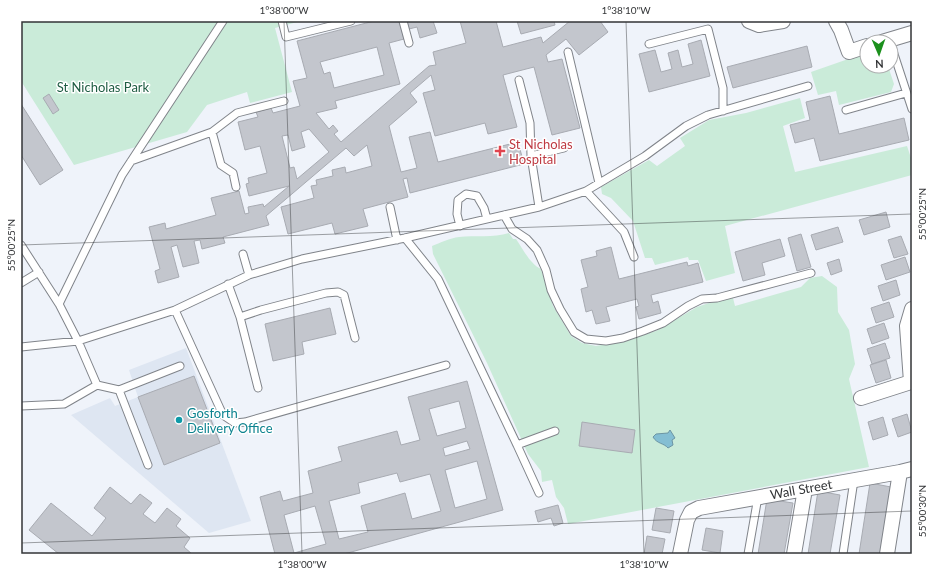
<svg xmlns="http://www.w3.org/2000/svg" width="933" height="575" font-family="Lato,sans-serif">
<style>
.built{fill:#dee6f2}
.green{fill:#caebd9}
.water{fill:#84bed3;stroke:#6c95a4}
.building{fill:#c3c6cd;stroke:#a8abb2;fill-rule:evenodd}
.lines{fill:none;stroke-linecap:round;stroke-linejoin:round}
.lane-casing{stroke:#80848a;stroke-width:9}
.street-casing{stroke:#80848a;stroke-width:16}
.lane{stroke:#fff;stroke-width:7}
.street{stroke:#fff;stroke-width:14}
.ticks{fill:none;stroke:#333537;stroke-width:1;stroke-opacity:0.45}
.health-dot{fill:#e0444e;stroke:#fff;stroke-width:1.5}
.culture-dot{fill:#0f9aa8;stroke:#fff;stroke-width:1.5}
.labels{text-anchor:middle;stroke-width:3;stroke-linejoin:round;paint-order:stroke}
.park-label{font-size:13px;fill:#1e5c42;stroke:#fff}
.health-label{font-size:13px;fill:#be3a42;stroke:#fff;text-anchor:start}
.culture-label{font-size:13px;fill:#0d838f;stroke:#fff;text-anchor:start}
.street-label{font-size:13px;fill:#333537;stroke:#fff}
.neatline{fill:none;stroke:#333537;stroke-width:1.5}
.ticks-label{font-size:10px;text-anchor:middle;fill:#333537}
</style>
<rect width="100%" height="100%" fill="#eff3fa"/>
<path class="built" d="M186 348 251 521 209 533 71 415 110 398 115 406 138 397 129 370Z"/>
<path class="green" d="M21 21H301L275 28 292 92 250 103 247 92 207 105 187 132 74 165 21 81Z
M867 56V66H888L894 84 891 92 839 105 836 91 818 95 811 72 854 57Z
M800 98 805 118 783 126 795 172 907 146 912 161V175L725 226 735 273 706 281 698 260H689L688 257 655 265 652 258H645L633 221 611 198 602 194 601 187 649 160 657 166 685 146 680 138 709 120 746 113Z
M509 233 513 239H516C523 249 530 264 541 269L553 306 571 336 582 343 596 346 621 341 656 331 697 307 709 303 733 298 735 306 801 287 810 278 822 276 837 287 838 312 849 330 855 364 849 379 869 467 568 524 564 508 556 497 552 480 542 482 541 471 528 454 487 363 433 254 432 246C440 243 450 238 459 237 475 235 493 238 509 233Z"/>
<path class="water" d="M670 430 675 438 672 440 673 445 668 448C664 443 657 444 653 437L656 434 668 433Z"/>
<path class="building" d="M374 21H399L404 39 389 43 400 84 335 101 337 108 316 113 329 129 333 125 338 131 334 134 341 142 429 66 436 65 433 52 466 43 460 21H496L503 47 541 37 543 43 570 21H600L608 32 579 55 566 39 546 55 548 62 562 59 580 128 552 135 534 67 503 75 517 127 488 134 485 123 435 136 423 93 435 90 431 75 410 93 417 102 389 126 401 172 417 168 409 137 430 132 438 162 518 142 524 164 410 193 407 178 403 179 408 197 363 209 368 226 335 234 332 223 288 234 281 207 314 198 311 186 317 185 316 180 333 176 332 170 345 167 346 173 372 166 367 145 354 156 346 148 266 216 269 225 223 237 225 243 202 249 200 240 194 241 199 263 183 267 177 245 171 247 179 277 158 283 155 271 160 269 149 227 165 223 166 229 216 215 211 198 239 191 245 214 249 213 248 207 263 204 264 207 289 186 249 196 246 184 249 183 248 178 267 173 260 146 245 150 238 122 258 117 256 112 271 108 273 113 300 106 293 81 307 78 297 41ZM377 47 384 75 334 88 330 72 324 74 320 62ZM309 129 329 152 297 179 294 167 290 168 282 136 288 135 292 151 305 147 301 132Z
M407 21H433L437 33 420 38 417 27 409 29Z
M517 21H554L555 25 521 34Z
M701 40 710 76 649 92 639 54 655 50 661 72 672 69 668 53 678 50 682 67 693 64 688 44Z
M807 46 812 67 733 88 727 67Z
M49 94 59 110 53 114 43 98Z
M830 96 839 134 904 118 909 140 820 161 814 138 795 143 790 125 810 120 806 102Z
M21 104 63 170 40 185 21 155Z
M886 212 890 227 864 235 859 220Z
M838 227 843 242 816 250 811 235Z
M801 234 811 267 797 271 788 238Z
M901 236 908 254 894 258 888 240Z
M780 239 785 256 762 263 765 275 743 281 735 252Z
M611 247 619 279 687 262 688 266 698 263 703 282 651 295 653 303 658 301 661 313 639 319 636 307 639 306 637 299 606 307 610 321 596 324 592 310 586 312 581 289 588 287 581 260 597 256 596 251Z
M905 257 910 272 886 280 881 265Z
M839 259 842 271 831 275 827 263Z
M896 280 900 295 883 301 878 286Z
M889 302 894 317 876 323 871 308Z
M330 308 336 334 302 342 304 354 273 361 265 324Z
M884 323 889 338 872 344 867 329Z
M885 343 890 358 872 364 867 349Z
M886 360 891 378 876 383 870 365Z
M194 376 220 443 164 465 138 397Z
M467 381 503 510 344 554H275L260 497 280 491 283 501 313 493 308 471 342 461 338 447 397 431 401 445 420 440 408 397ZM459 401 466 428 437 436 429 409ZM467 441 470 449 445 456 443 448ZM477 461 487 499 455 508 445 470ZM397 473 400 482 430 474 441 511 412 519 405 493 361 506 368 532 339 539 329 501 360 493 358 483ZM315 506 326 544 294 553 284 515Z
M907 414 912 432 898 437 892 419Z
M883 417 888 435 873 440 868 422Z
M582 422 635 430 632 453 579 446Z
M870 483 891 487 880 554H859Z
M110 487 131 504 140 494 152 503 143 514 155 523 167 508 181 519 176 526 190 538 184 547 192 554H59L29 530 51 503 92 536 106 518 94 508Z
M818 491 840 495 830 554H808Z
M767 499 793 503 784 554H758Z
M558 505 563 523 554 526 551 518 538 522 535 511Z
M656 508 674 511 670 533 652 530Z
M706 528 723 531 720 553 702 550Z
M647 536 665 539 662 554H644Z"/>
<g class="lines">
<g class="lane-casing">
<path id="lane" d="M282 21 286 37 351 21
M403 21 409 43
M649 44 708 29 723 88V111
M891 45 912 109
M568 52 599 183
M519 80 530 123 531 156 539 207
M846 110 906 93
M212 132 221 165 233 173 236 187
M531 156 564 148
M131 161 212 132 237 113 284 101
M586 191 624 232 634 257
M390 207 397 240
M504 215 512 229 527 239 537 250 546 270 551 290 560 309 574 332 586 339 606 341 623 338 643 331 663 323 688 306 702 299 717 298 811 273
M460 226 457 214 458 200 466 194 477 196 484 208 487 219
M405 238 438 279 517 445 555 431
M21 245 59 304 78 341 97 385 119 390 180 366
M243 254 249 275
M21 283 39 272
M228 284 240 317 258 388
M59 304 122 175 223 21
M175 310 223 415 235 423 245 422 446 365
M240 317 261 310 326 293 338 292 344 295 355 338
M21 347 78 341 175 310 249 275 302 259 405 238 539 207 586 191 645 156 686 126 708 115 808 86
M119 390 148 465
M21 406 64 404 97 385
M517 445 539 493
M748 554 758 497
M843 554 854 480"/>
</g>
<g class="street-casing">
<path id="street" d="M749 21 759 25 783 21
M836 21 841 30 849 52 867 46
M882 42 912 33
M861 398 911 382 907 326 912 309
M680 554 687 520 691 512 699 508 900 472 912 469
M794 554 805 489
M887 554 900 472"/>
</g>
<use href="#lane" class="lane"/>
<use href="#street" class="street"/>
</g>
<path class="ticks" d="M284 21 302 554M626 21 644 554M21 245 912 214M21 543 912 511"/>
<path class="health-dot" d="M498 145h4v4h4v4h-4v4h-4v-4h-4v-4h4z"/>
<circle class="culture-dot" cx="179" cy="420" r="4"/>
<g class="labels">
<g class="park-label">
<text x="103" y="92">St Nicholas Park</text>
</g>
<g class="health-label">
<text x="509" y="149">St Nicholas<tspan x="509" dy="15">Hospital</tspan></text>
</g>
<g class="culture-label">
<text x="187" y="418">Gosforth<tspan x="187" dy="15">Delivery Office</tspan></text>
</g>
<g class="street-label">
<text transform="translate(801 489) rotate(-10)" y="5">Wall Street</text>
</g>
</g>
<rect width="933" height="575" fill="none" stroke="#ffffff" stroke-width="44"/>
<g transform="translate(879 54) rotate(178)"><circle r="19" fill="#ffffff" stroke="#adaeaf"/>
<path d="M0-3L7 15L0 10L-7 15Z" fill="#1b901c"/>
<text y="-6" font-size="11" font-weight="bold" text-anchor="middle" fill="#333537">N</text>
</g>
<rect x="22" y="22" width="889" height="531" class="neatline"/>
<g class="ticks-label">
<text x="284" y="14">1°38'00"W</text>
<text x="626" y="14">1°38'10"W</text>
<text transform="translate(922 214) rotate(-90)" y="4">55°00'25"N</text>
<text transform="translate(11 245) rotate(-90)" y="4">55°00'25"N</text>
<text transform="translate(922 511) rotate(-90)" y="4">55°00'30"N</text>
<text x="302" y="568">1°38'00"W</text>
<text x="644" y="568">1°38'10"W</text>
</g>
</svg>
